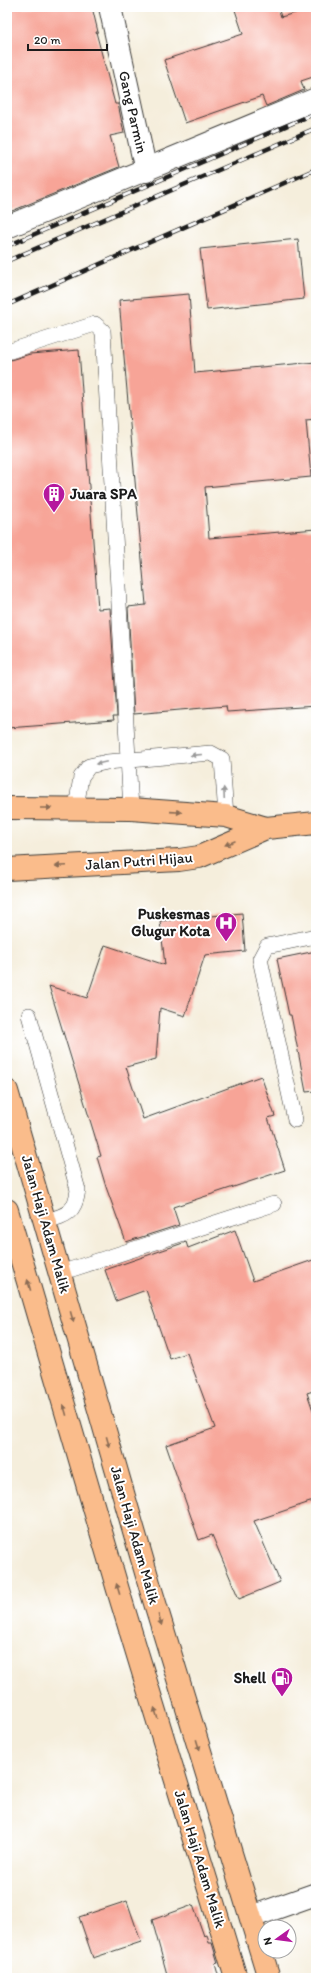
<svg xmlns="http://www.w3.org/2000/svg" width="323" height="1985" font-family="Itim,sans-serif">
<style>
.building{fill:#f7a497}
.lines{fill:none;stroke-linecap:round;stroke-linejoin:round}
.lane-casing{stroke:#3d3c39;stroke-width:16}
.street-casing{stroke:#3d3c39;stroke-width:24}
.primary-casing{stroke:#3d3c39;stroke-width:24}
.lane{stroke:#fff;stroke-width:15}
.street{stroke:#fff;stroke-width:22}
.primary{stroke:#fabc8b;stroke-width:22}
.rail-casing{stroke:#1c1c1c;stroke-width:4.5}
.rail{stroke:#fff;stroke-width:3;stroke-dasharray:9;stroke-linecap:butt}
.oneway{fill:#999}
.oneway2{fill:#8b6c54}
.labels{text-anchor:middle;stroke-width:4;stroke-linejoin:round;paint-order:stroke}
.street-label{font-size:15px;fill:#1c1c1c;stroke:#fff}
.poi-label{font-size:15px;font-weight:bold;fill:#1c1c1c;stroke:#fff;text-anchor:end}
</style>
<rect width="100%" height="100%" fill="#fff"/>
<filter id="ink" filterUnits="userSpaceOnUse"><feTurbulence type="fractalNoise" baseFrequency=".025" numOctaves="2"/><feDisplacementMap in="SourceGraphic" scale="8" xChannelSelector="R" yChannelSelector="G"/><feConvolveMatrix kernelMatrix="1 2 1 2 8 2 1 2 1" color-interpolation-filters="sRGB"/></filter>
<filter id="wash" filterUnits="userSpaceOnUse"><feTurbulence type="fractalNoise" baseFrequency=".012" numOctaves="4" result="noise"/><feDisplacementMap in="SourceGraphic" scale="16" xChannelSelector="R" yChannelSelector="G"/><feGaussianBlur stdDeviation="0.9" result="paint"/><feColorMatrix in="noise" values="0 0 0 0 0 0 0 0 0 0 0 0 0 0 0 0 0 1.4 0 .05"/><feComposite in="paint" operator="in"/></filter>
<g filter="url(#wash)">
<rect width="100%" height="100%" fill="#f5eedc"/>
<g id="blocks">
<path class="building" d="M7 7H92L98 32H96L115 104H118L124 133 110 136 119 167 7 213Z
M234 7H278L281 17 316 7V76L301 81 304 90 266 106 262 96 185 123 164 60 243 34Z
M298 239 304 299 207 310 200 249Z
M189 294 195 373 316 362V419L306 420 311 477 205 487 209 538 316 529V706L227 712 226 706 134 714 128 607 146 605 119 300Z
M79 350 98 609 110 608 117 716H113L114 720 7 728V427H10L7 361 30 354Z
M242 913 245 951 205 955 185 1016 160 1008 156 1059 126 1067 143 1119 261 1076 275 1116 268 1118 285 1170 173 1207 179 1225 126 1242 106 1187 97 1157 101 1156 49 986 87 998 105 945 165 965 160 921Z
M316 951V1091L306 1092 291 1015H289L277 959Z
M235 1230 253 1281 316 1259V1390L307 1393 316 1419V1500L254 1521 280 1582 239 1599 212 1535 199 1540 166 1445 215 1428 187 1353 170 1359 146 1290 116 1301 105 1270 186 1242 188 1248Z
M127 1901 141 1942 93 1958 79 1917Z
M193 1905 204 1936 207 1935 209 1943H212L218 1963 215 1964 219 1978H168L152 1920Z"/>
</g>
</g>
<g filter="url(#ink)">
<use href="#blocks" fill-opacity="0" stroke="#3d3c39" stroke-width="1"/>
<g class="lines">
<g class="lane-casing">
<path id="lane" d="M7 352 95 324 103 331 131 809
M76 808 81 777 89 766 107 762 211 753 222 759 226 816
M29 1015 78 1190C75 1213 67 1215 46 1221
M295 1120 260 959 267 946 316 936
M60 1273 274 1204"/>
</g>
<g class="street-casing">
<path id="street" d="M110 7 146 171
M7 227 316 99
M251 1917 316 1894"/>
</g>
<g class="primary-casing">
<path id="primary" d="M7 808 131 809 226 816 266 828
M7 869 179 860 199 857 266 828 316 823
M7 1091 151 1590 269 1978
M7 1210 118 1590 236 1978"/>
</g>
<use href="#lane" class="lane"/>
<use href="#street" class="street"/>
<use href="#primary" class="primary"/>
<g class="rail-casing">
<path id="rail" d="M7 246 316 113
M7 261 316 128
M7 305 316 169"/>
</g>
<use href="#rail" class="rail"/>
</g>
<defs><path id="oneway-solid" d="M-6-.8H1V-3.2L6.5 0L1 3.2V.8H-6Z"/></defs>
<g class="oneway">
<use href="#oneway-solid" transform="translate(196 755) rotate(175)"/>
<use href="#oneway-solid" transform="translate(101 763) rotate(168)"/>
<use href="#oneway-solid" transform="translate(224 793) rotate(-93)"/>
</g>
<g class="oneway2">
<use href="#oneway-solid" transform="translate(46 808)"/>
<use href="#oneway-solid" transform="translate(176 812) rotate(4)"/>
<use href="#oneway-solid" transform="translate(230 843) rotate(157)"/>
<use href="#oneway-solid" transform="translate(61 866) rotate(177)"/>
<use href="#oneway-solid" transform="translate(29 1285) rotate(-106)"/>
<use href="#oneway-solid" transform="translate(72 1317) rotate(74)"/>
<use href="#oneway-solid" transform="translate(65 1410) rotate(-106)"/>
<use href="#oneway-solid" transform="translate(108 1442) rotate(74)"/>
<use href="#oneway-solid" transform="translate(118 1589) rotate(-107)"/>
<use href="#oneway-solid" transform="translate(160 1620) rotate(73)"/>
<use href="#oneway-solid" transform="translate(156 1713) rotate(-107)"/>
<use href="#oneway-solid" transform="translate(198 1745) rotate(73)"/>
</g>
</g>
<defs>
<g id="building-pin" transform="scale(1.15)"><path d="M0 17L-7.5 6A9.5 9.5 0 1 1 7.5 6Z" fill="#b5179e" stroke="#fff"/><path d="M-4-6H4V6H1V3H-1V6H-4ZM-2.5-4.3h1.7v1.8h-1.7ZM.8-4.3h1.7v1.8H.8ZM-2.5-1h1.7V.8h-1.7ZM.8-1h1.7V.8H.8Z" fill="#fff"/></g>
<g id="hospital-pin" transform="scale(1.15)"><path d="M0 17L-7.5 6A9.5 9.5 0 1 1 7.5 6Z" fill="#b5179e" stroke="#fff"/><path d="M-5-5h3v3.5h4V-5h3V5h-3V1.5h-4V5h-3Z" fill="#fff"/></g>
<g id="fuel-pin" transform="scale(1.15)"><path d="M0 17L-7.5 6A9.5 9.5 0 1 1 7.5 6Z" fill="#b5179e" stroke="#fff"/><path d="M-5.5-6h7V0h2V4h1.3V-2.5L3-4.5l.8-.8L6-3V5H2.5V1h-1V6h-7ZM-4.2-4.7v3.2H.2V-4.7Z" fill="#fff"/></g>
</defs>
<g fill-rule="evenodd">
<use href="#building-pin" x="54" y="494"/>
<use href="#hospital-pin" x="226" y="923"/>
<use href="#fuel-pin" x="282" y="1678"/>
</g>
<g class="labels">
<g class="street-label">
<text transform="translate(133 112) rotate(77)" y="5">Gang Parmin</text>
<text transform="translate(139 861) rotate(-4)" y="5">Jalan Putri Hijau</text>
<text transform="translate(46 1224) rotate(74)" y="5">Jalan Haji Adam Malik</text>
<text transform="translate(135 1535) rotate(74)" y="5">Jalan Haji Adam Malik</text>
<text transform="translate(200 1859) rotate(73)" y="5">Jalan Haji Adam Malik</text>
</g>
<g class="poi-label">
<text x="70" y="499" text-anchor="start">Juara SPA</text>
<text x="210" y="919">Puskesmas<tspan x="210" dy="17">Glugur Kota</tspan></text>
<text x="266" y="1683">Shell</text>
</g>
</g>
<rect width="323" height="1985" fill="none" stroke="#fff" stroke-width="24"/>
<g transform="translate(277 1939) rotate(256)"><circle r="19" fill="#ffffff" stroke="#a4a4a4"/>
<path d="M0-3L7 15L0 10L-7 15Z" fill="#b5179e"/>
<text y="-6" font-size="11" font-weight="bold" text-anchor="middle" fill="#1c1c1c">N</text>
</g>
<path d="M28 44v6h79v-6" fill="none" stroke="#1c1c1c" stroke-width="2"/>
<text x="34" y="44" font-size="12" fill="#1c1c1c" stroke="#ffffff" stroke-width="3" paint-order="stroke">20 m</text>
</svg>
